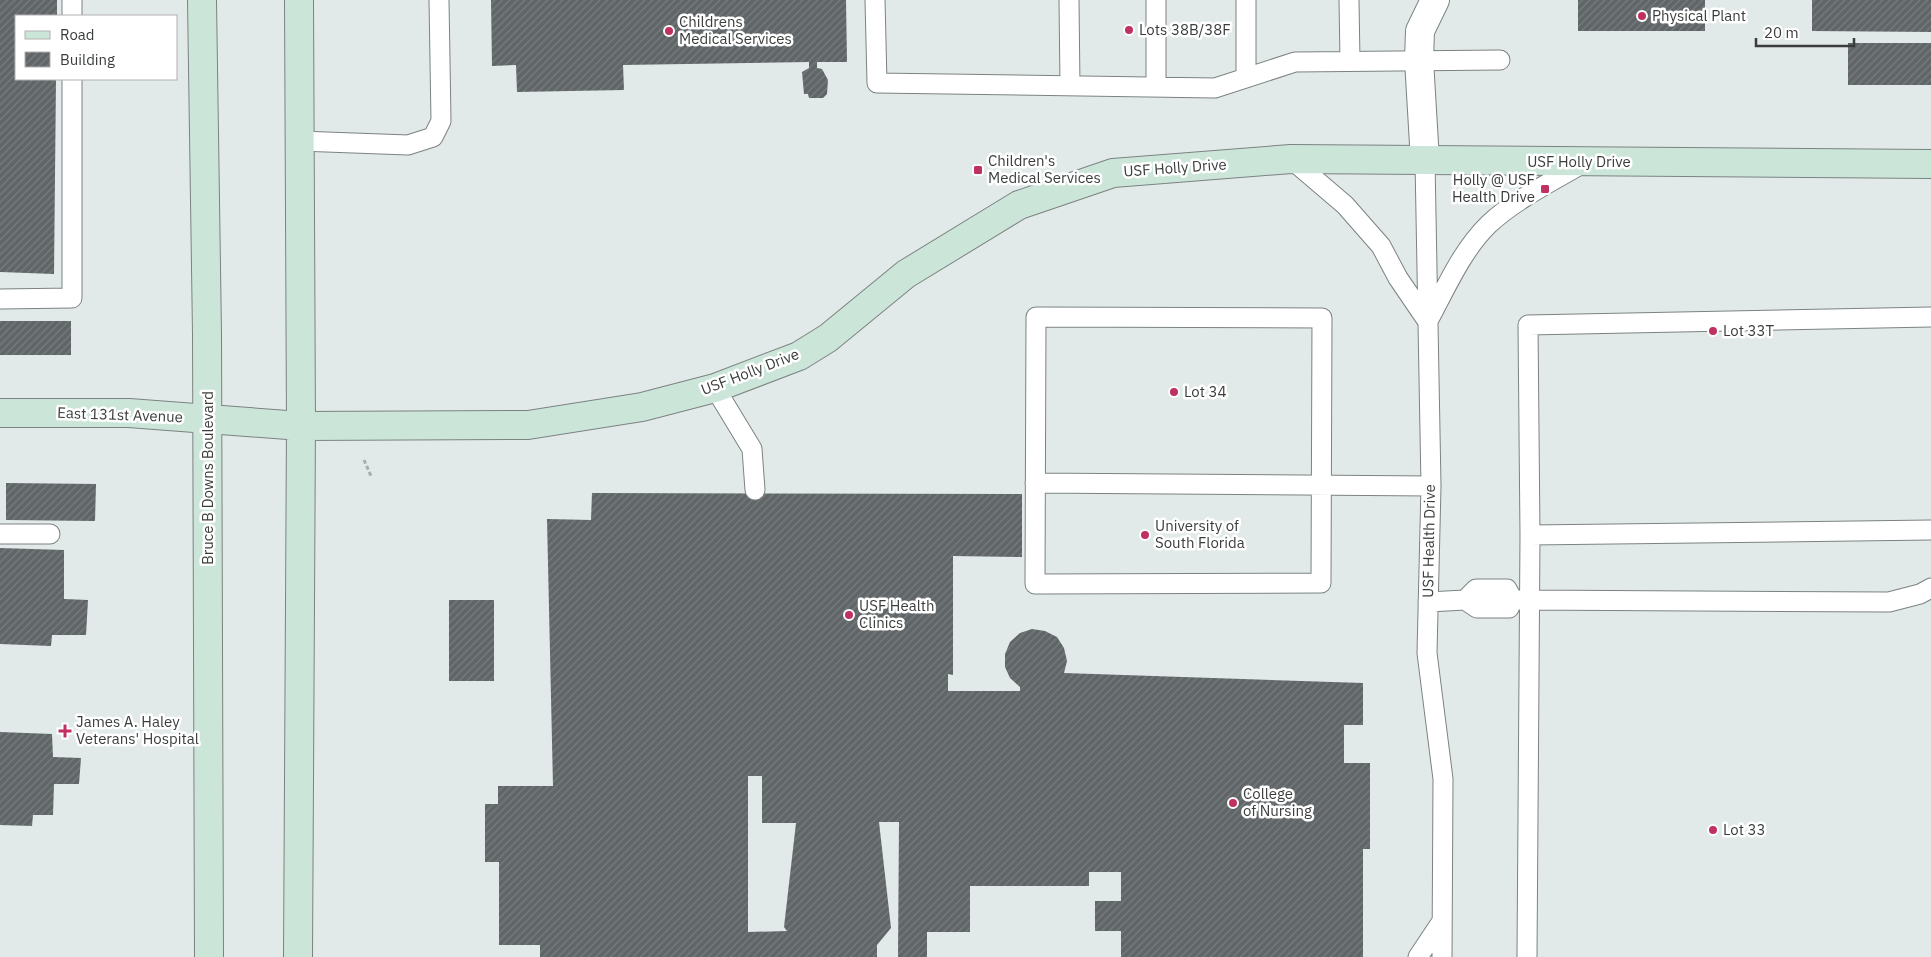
<svg xmlns="http://www.w3.org/2000/svg" width="1931" height="957" font-family="'IBM Plex Sans',sans-serif">
<style>
.building{fill:url(#building-hatch);fill-rule:evenodd}
.lines{fill:none;stroke-linecap:round;stroke-linejoin:round}
.lane-casing{stroke:#7c8282;stroke-width:21}
.street-casing{stroke:#7c8282;stroke-width:30}
.secondary-casing{stroke:#7c8282;stroke-width:30}
.path{stroke:#a8aeae;stroke-width:3;stroke-dasharray:4 2.5;stroke-linecap:butt}
.lane{stroke:#fff;stroke-width:19}
.street{stroke:#fff;stroke-width:28}
.secondary{stroke:#cbe6d9;stroke-width:28}
.poi-dot{fill:#bf315e;stroke:#fff;stroke-width:2}
.labels{text-anchor:middle;stroke-width:5;stroke-linejoin:round;paint-order:stroke}
.poi-label{font-size:15px;fill:#3b3d3d;stroke:#fff;text-anchor:start}
.street-label{font-size:15px;fill:#3b3d3d;stroke:#fff}
</style>
<defs>
<pattern id="building-hatch" width="6" height="6" patternUnits="userSpaceOnUse" patternTransform="scale(1.25)"><rect width="6" height="6" fill="#606568"/><path d="M-1 1l2-2M0 6l6-6M5 7l2-2" fill="none" stroke="#797d7f"/></pattern>
</defs>
<rect width="100%" height="100%" fill="#e2e9e9"/>
<path class="building" d="M0 0H57V16H16V79H56L54 274 0 272Z
M491 0H846L847 62H817V68L822 69 828 80 827 94 823 98H809L808 94H804L802 72 809 68V62L623 65 624 90 517 92 516 65 492 66Z
M1578 0H1705V31H1578Z
M1812 0H1931V32L1812 31Z
M1848 43H1931V85H1848Z
M0 321H71V355H0Z
M6 483 96 484 95 521 6 520Z
M592 493 1022 494V557L953 556V675L948 674V691H1020V687L1010 678 1005 667V654L1010 642 1020 633 1032 629 1045 631 1057 637 1064 648 1067 661 1064 673 1363 683V725H1344V763H1370V849H1363V957H1121V931H1095V901H1121V872H1089V886H970V932H927V957H898L899 822H879L891 928 877 945V957H540V945H499V862H485V804H498V786H553L547 519 591 520ZM748 776H762V823H796L784 927 787 931 748 932Z
M0 548 64 550V599L88 600 86 635H52L51 646 0 644Z
M449 600H494V681H449Z
M0 732 52 734 53 757 81 758 79 784H54L53 815H33L32 826 0 825Z"/>
<g class="lines">
<g class="lane-casing">
<path id="lane" d="M72 0V16
M875 0 877 83 1215 88 1295 62 1500 60
M1069 0 1070 86
M1246 0V78
M1349 0 1350 61
M1156 87V0
M299 141 408 145 433 137 441 121 439 0
M1291 159 1345 205 1381 246 1398 278 1428 322
M1425 161 1431 486 1427 653 1443 779 1442 957
M0 299 72 298V79
M1036 317 1322 318 1321 583 1035 584Z
M1428 321C1446 288 1462 250 1489 224 1516 199 1553 181 1585 162
M715 388 752 449 755 490
M1035 483 1431 486
M0 534H50
M1530 535 1528 325 1931 317
M1476 589H1507L1513 600 1509 608H1477L1465 600Z
M1513 600 1889 602 1920 594 1931 588
M1428 602 1465 600
M1418 957 1442 921
M1527 957 1530 535 1931 530"/>
</g>
<g class="street-casing">
<path id="street" d="M1425 161 1419 60 1420 31 1435 0"/>
</g>
<g class="secondary-casing">
<path id="secondary" d="M202 0 207 334 209 957
M0 413H129L301 426 528 425 642 407 715 388 799 356 828 338 906 274 1019 205 1113 173 1291 159 1931 164
M298 957 301 426 299 0"/>
</g>
<path class="path" d="M364 460 371 476"/>
<use href="#lane" class="lane"/>
<use href="#street" class="street"/>
<use href="#secondary" class="secondary"/>
</g>
<g class="poi-dot">
<circle cx="1642" cy="16" r="5"/>
<circle cx="1129" cy="30" r="5"/>
<circle cx="669" cy="31" r="5"/>
<rect x="973" y="165" width="10" height="10" rx="2.5"/>
<rect x="1540" y="184" width="10" height="10" rx="2.5"/>
<circle cx="1713" cy="331" r="5"/>
<circle cx="1174" cy="392" r="5"/>
<circle cx="1145" cy="535" r="5"/>
<circle cx="849" cy="615" r="5"/>
<path d="M62.5 723.5h5v5h5v5h-5v5h-5v-5h-5v-5h5z"/>
<circle cx="1233" cy="803" r="5"/>
<circle cx="1713" cy="830" r="5"/>
</g>
<g class="labels">
<g class="poi-label">
<text x="1652" y="21">Physical Plant</text>
<text x="679" y="27">Childrens<tspan x="679" dy="17">Medical Services</tspan></text>
<text x="1139" y="35">Lots 38B/38F</text>
<text x="988" y="166">Children's<tspan x="988" dy="17">Medical Services</tspan></text>
<text x="1535" y="185" text-anchor="end">Holly @ USF<tspan x="1535" dy="17">Health Drive</tspan></text>
<text x="1723" y="336">Lot 33T</text>
<text x="1184" y="397">Lot 34</text>
<text x="1155" y="531">University of<tspan x="1155" dy="17">South Florida</tspan></text>
<text x="859" y="611">USF Health<tspan x="859" dy="17">Clinics</tspan></text>
<text x="76" y="727">James A. Haley<tspan x="76" dy="17">Veterans' Hospital</tspan></text>
<text x="1243" y="799">College<tspan x="1243" dy="17">of Nursing</tspan></text>
<text x="1723" y="835">Lot 33</text>
</g>
<g class="street-label">
<text x="1579" y="167">USF Holly Drive</text>
<text transform="translate(1175 168) rotate(-4)" y="5">USF Holly Drive</text>
<text transform="translate(750 372) rotate(-21)" y="5">USF Holly Drive</text>
<text transform="translate(120 415) rotate(2)" y="5">East 131st Avenue</text>
<text transform="translate(208 478) rotate(-90)" y="5">Bruce B Downs Boulevard</text>
<text transform="translate(1429 541) rotate(-89)" y="5">USF Health Drive</text>
</g>
</g>
<rect x="15" y="15" width="162" height="65" fill="#ffffff" stroke="#b1b1b1"/>
<rect x="25" y="31" width="25" height="8" fill="#cbe6d9" stroke="#b1b1b1"/>
<text x="60" y="40" font-size="15" fill="#3b3d3d">Road</text>
<rect x="25" y="52" width="25" height="15" fill="url(#building-hatch)" stroke="#b1b1b1"/>
<text x="60" y="65" font-size="15" fill="#3b3d3d">Building</text>
<path d="M1756 38v8h98v-8" fill="none" stroke="#3b3d3d" stroke-width="2.5"/>
<text x="1764" y="38" font-size="15" fill="#3b3d3d" stroke="#ffffff" stroke-width="4" paint-order="stroke">20 m</text>
</svg>
